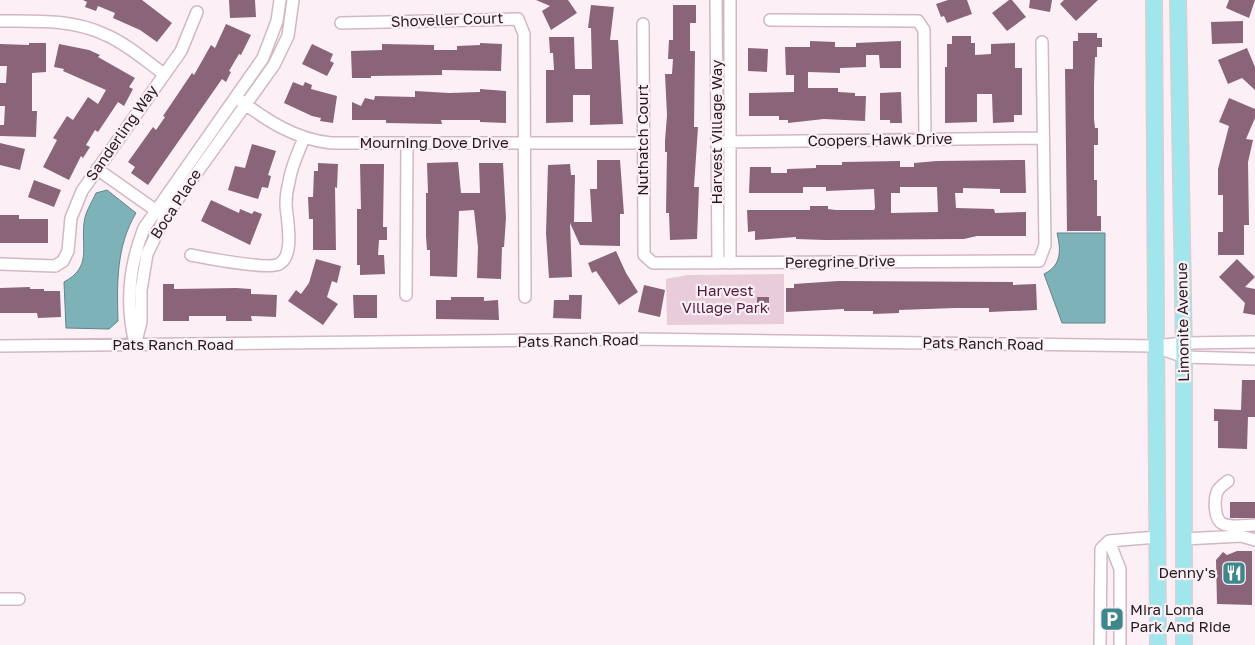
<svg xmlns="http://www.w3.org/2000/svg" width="1255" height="645" font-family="'Golos Text',sans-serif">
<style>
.green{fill:#e8ccda}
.water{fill:#7db3b8;stroke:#62858a}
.building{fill:#8a6478;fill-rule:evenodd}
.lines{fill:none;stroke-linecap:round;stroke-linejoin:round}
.minor-casing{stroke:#d3b7c5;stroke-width:14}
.major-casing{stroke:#d3d1d2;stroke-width:18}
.minor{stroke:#fff;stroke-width:11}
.major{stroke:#a1e6ec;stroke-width:15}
.labels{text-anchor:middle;stroke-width:4.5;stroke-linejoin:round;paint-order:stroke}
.street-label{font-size:15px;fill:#241a1f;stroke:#fcf0f6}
.park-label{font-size:15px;fill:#511d3d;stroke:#fcf0f6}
.poi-label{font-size:15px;fill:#241a1f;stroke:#fcf0f6;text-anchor:end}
</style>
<rect width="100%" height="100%" fill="#fcf0f6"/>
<path class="green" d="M784 274V324L667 325 666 279 687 275Z"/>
<path class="water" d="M107 190 136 213C116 247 117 283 118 321L109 329 66 328 64 282C92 267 81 248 84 223 85 212 92 202 96 193Z
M1057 233H1105V323H1062L1044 274C1062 265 1061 250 1057 233Z"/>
<path class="building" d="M83 0H142L172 23 157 42 140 30 113 18 115 13 98 6 96 11 85 7 87 2Z
M229 0H255L256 17 230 18Z
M536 0H568L577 13 551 30 542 11 550 6Z
M948 0H967L972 14 947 23 944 16 941 17 936 4Z
M1009 0H1012L1026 17 1007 31 992 13Z
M1030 0H1052L1050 12 1029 8Z
M1064 0H1098L1076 21 1060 4Z
M1229 0H1255L1249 18 1226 8Z
M591 5 614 7 610 40H618L623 124 590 125V95H573V122L546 123V70H554L553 53H550L549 37H574L575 69H592L591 28H588Z
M673 5H696V23H690V51H695L694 127H698L694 187H699L697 239 670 240 669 213H666L667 152H665V141L667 115 665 74H672L673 59H668L669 40H673Z
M1243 21V43L1212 44 1211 22Z
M226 24 251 35 241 55 239 54 229 71 231 72 226 82 222 79 148 185 131 173 135 167 128 162 153 127 156 130 165 117 163 116 192 73 194 75 211 45 215 48Z
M1078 33H1097V38H1102V47H1097V57H1095L1094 85V119L1095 128H1098V145H1094V180H1097V216H1101V231H1067L1065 69H1073V41H1078Z
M952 36H971V43H975V55L991 54V44L1015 43V68H1022V115H1014V122L993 123 992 94H977V122L945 123V67H947V44H952Z
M810 41 835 42V47H856V43L901 41V68H880L879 55H866V67L840 68V73L808 72V88H838V92L855 93V96H866L865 121 824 119 788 123V120H779V116H749V93L794 92V75H786L785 47H810Z
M29 43H46V72L32 73V111H37L36 137 0 136V125H4L5 106H0V83H6L7 66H0V44L29 45Z
M480 43 502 44 501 71 442 70V75L371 76V78H352L351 51 382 50V44L434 45V50H457V46L480 45Z
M59 44 89 50 100 55 98 57 135 78 129 87 133 89 124 106 118 102 98 132 95 130 86 145 90 147 83 158 81 156 69 180 43 167 57 140 53 138 67 116 73 120 88 97 98 104 106 90 63 71 64 69 54 67Z
M312 44 333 54 330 61 334 63 327 76 302 64Z
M748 48 768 49 767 72 748 71Z
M1247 48 1255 67V90L1242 78 1228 84 1218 60Z
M293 82 303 86 305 82 312 85 311 89 337 96 333 123 320 121 321 118 312 116 284 103Z
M480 89 506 91V123L480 122V120H441L442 124 386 123V120H352V102L361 106 365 98 374 100 375 96 415 97V91L449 93 480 92Z
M901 92 902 123H890V120H880V93Z
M1229 98 1255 109V118L1246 139 1253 140 1248 162 1249 225H1244V255H1218V232H1223V195H1218V169L1229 126 1219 122Z
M0 143 25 149 20 170 0 165Z
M252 144 276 151 268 175 271 176 268 188 262 187 258 199 228 190 235 166 245 168Z
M597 160H620L624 214H620V246L580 245 570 223 572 277 549 278 546 233 548 165 570 164 571 175H575L574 222H592L590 189H597Z
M1025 160 1026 193H1000V189L963 188V193H955L956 208 994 209 995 213 1026 212V236H977L964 239 825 240 796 239V237L755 240V231L748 232 747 210H810V206H828V209L836 210H874L875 208 874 189 826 191V187H803V193H749L750 167H771V173H787V169L816 168V165H842V162L900 161V167H914V163L937 161ZM900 187H937L938 212 891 213V193H900Z
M458 162 461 193H480L479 163H503L506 218 504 247H502L501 279 477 278 478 247 474 210 459 211 457 277 430 276V250H427L426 236V193H428L427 163Z
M318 163 338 164 337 188 335 187 336 250H313V219H309L308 197H313L314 171H318Z
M360 164H384L383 227H387V240H379L378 255H384L385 274 360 275V265H357V209H361Z
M34 180 61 190 54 207 28 197Z
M211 200 239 213 240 209 252 214 254 211 262 214 250 245 201 221Z
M0 215H19V219H48V243H0Z
M616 251 626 273 638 292 619 305 596 271 592 273 588 263Z
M316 259 341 266 337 283 332 281 327 297 338 304 323 325 288 301 296 290 301 294 309 283Z
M1237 259 1255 277 1245 287 1255 289V315L1243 313 1245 303 1219 277Z
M838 281 1013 282V285L1036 284 1037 310 989 312V308H955L899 310V313L873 314V311H844V309L786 312V288H794V284Z
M163 284H174V289L236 288 251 289V294L277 295 276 317 251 316 252 321H226V316H189V321H163Z
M644 285 665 290 660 317 638 312Z
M30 287V289H44V291H60L61 317 38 318 37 313H0V288Z
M353 295H377V318H354Z
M569 295H582L581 319 553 318 554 300H569Z
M451 297H484V301L498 300 499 320 436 319V300H451Z
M757 297H769V313H753V304H757Z
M1242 380H1255V417H1248L1247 449 1218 448V421H1214V409L1241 410Z
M1230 502H1255V518H1230Z
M1237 551H1252V605L1217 604 1216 560 1223 552 1227 555Z"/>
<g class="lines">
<g class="minor-casing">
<path id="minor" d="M716 0 718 263
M730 0V263
M770 20 918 21 924 30 925 139
M0 21C36 21 73 19 106 35 127 44 146 61 164 74
M341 23 518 19 524 34 525 297
M643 24 644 255 653 263 1039 261 1045 245 1042 42
M237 98C266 120 294 139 331 143H643
M717 142 1043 138
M97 169 161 214
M191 255C207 258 268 270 279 264 295 256 287 220 286 205 286 198 287 189 289 182 291 167 298 153 304 138
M0 264 55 266 63 261 68 251 71 218 82 191 181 51 197 12
M406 295 407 143
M135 343C125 303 129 266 144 228L263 58 277 21 280 0
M135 345 141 322V290L147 254 165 217 274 65 288 36 293 0
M0 346 637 339 1155 346 1184 343 1255 342
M1159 348 1184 357 1255 359
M1228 481C1224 484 1219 487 1217 492 1214 500 1214 520 1223 524 1232 528 1246 525 1255 525
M1184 539 1241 536 1255 540
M1109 541 1120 569V645
M0 599H19
M1100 645 1101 549 1109 541 1157 537"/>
</g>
<g class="major-casing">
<path id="major" d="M1154 0 1158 645
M1178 0 1184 357V645"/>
</g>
<use href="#minor" class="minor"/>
<use href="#major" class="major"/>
</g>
<defs>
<g id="restaurant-square" transform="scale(1.25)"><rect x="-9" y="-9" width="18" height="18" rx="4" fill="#3f878d" stroke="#fcf0f6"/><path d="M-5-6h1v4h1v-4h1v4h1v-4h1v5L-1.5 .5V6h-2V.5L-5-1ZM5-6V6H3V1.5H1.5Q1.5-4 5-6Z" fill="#fff"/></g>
<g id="parking-square" transform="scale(1.25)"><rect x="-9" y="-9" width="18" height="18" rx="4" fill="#3f878d" stroke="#fcf0f6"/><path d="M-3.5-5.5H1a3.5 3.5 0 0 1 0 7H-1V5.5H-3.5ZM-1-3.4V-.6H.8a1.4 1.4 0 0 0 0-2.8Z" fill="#fff"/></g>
</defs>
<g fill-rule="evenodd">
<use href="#restaurant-square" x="1234" y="573"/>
<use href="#parking-square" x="1112" y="619"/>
</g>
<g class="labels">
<g class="street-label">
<text transform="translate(447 20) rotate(-2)" y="5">Shoveller Court</text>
<text transform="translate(717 132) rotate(-90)" y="5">Harvest Village Way</text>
<text transform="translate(122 133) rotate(-55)" y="5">Sanderling Way</text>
<text transform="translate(643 140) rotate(-90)" y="5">Nuthatch Court</text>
<text transform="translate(880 140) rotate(-1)" y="5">Coopers Hawk Drive</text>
<text x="434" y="148">Mourning Dove Drive</text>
<text transform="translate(176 204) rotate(-57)" y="5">Boca Place</text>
<text transform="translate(840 262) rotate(-1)" y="5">Peregrine Drive</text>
<text transform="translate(1183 322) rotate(-91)" y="5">Limonite Avenue</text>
<text transform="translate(578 341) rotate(-1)" y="5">Pats Ranch Road</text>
<text transform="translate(983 344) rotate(1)" y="5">Pats Ranch Road</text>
<text x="173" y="350">Pats Ranch Road</text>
</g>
<g class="park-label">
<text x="725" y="296">Harvest<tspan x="725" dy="17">Village Park</tspan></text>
</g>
<g class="poi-label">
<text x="1216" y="578">Denny's</text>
<text x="1130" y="615" text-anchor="start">Mira Loma<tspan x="1130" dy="17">Park And Ride</tspan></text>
</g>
</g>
</svg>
